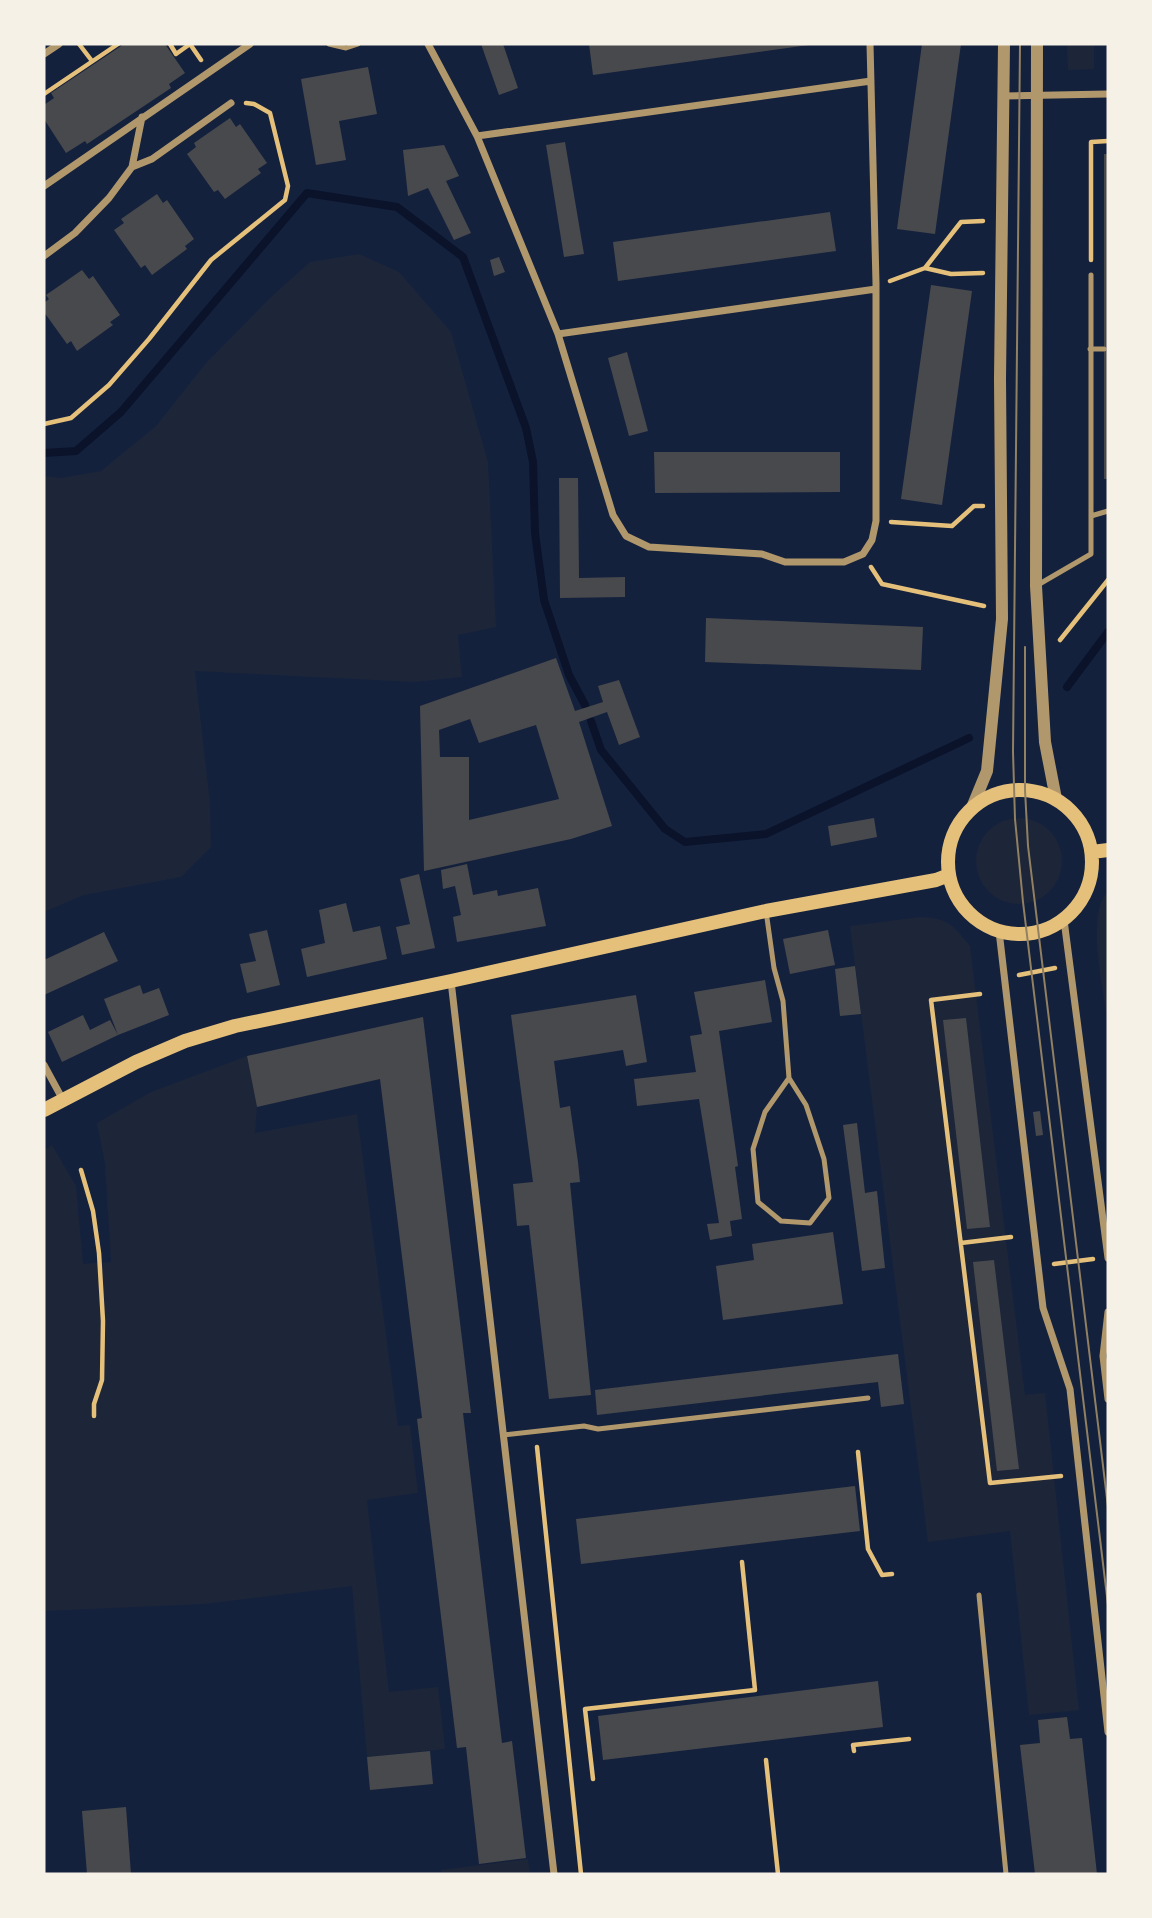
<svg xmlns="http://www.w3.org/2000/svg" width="1152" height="1918" font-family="Poppins,sans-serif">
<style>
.green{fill:#1d2539}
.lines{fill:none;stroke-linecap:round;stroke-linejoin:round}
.stream{stroke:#0b132b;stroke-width:8}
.building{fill:#48494c;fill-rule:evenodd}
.path{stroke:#e5c07b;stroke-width:4.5}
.service{stroke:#b1986c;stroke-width:5}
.minor{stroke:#b1986c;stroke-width:7}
.tertiary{stroke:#b1986c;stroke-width:12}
.secondary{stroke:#e5c07b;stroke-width:14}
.tram{stroke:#918062;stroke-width:2}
</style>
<rect width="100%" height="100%" fill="#14213d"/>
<path class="green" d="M1067 44H1094V69L1068 70Z
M359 254 399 272 451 332 488 462 496 627 458 635 462 677 414 682 195 671 210 803 211 847 181 877 84 895 44 912V476L61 478 101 471 156 426 206 363 272 296 310 262Z
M976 861a43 43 0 1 1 86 0a43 43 0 1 1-86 0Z
M1108 892V1023C1104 994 1085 912 1108 892Z
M920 917C948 918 953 925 970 946L1025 1395 1045 1393 1079 1710 1029 1715 1010 1531 928 1542 850 926Z
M247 1056 257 1107 255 1133 357 1114 398 1426 410 1425 418 1493 367 1500 389 1692 438 1687 445 1749 367 1757 352 1586 204 1604 44 1611V1150L52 1145 76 1186 83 1264 111 1262 105 1163 97 1123 151 1092Z
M528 1859 530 1874H442L441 1870Z"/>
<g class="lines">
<path class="stream" d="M44 453 76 451 121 412 307 193 397 207 463 257 526 428 533 462 535 533 544 600 569 675 585 705
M1067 687 1108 632
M591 721 601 750 665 829 685 842 766 834 969 738"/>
</g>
<path class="building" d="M124 44H165L185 73 169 84 171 88 87 144 85 141 66 153 44 119V105L54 98 51 93Z
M481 44H503L518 88 499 95Z
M589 44H809V45L593 75Z
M922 44H961L935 234 897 229Z
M368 67 377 114 339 121 346 160 316 165 301 79Z
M230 118 236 127 240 124 267 163 258 169 261 173 225 199 218 190 214 192 187 154 196 147 194 143Z
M565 142 584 254 564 257 546 145Z
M444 145 459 176 446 181 471 233 454 240 428 188 408 196 403 150Z
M1104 154H1108V479H1104Z
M157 194 163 203 167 200 194 239 185 246 187 249 152 275 145 265 141 268 114 230 124 223 121 219Z
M830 212 836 251 618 281 613 242Z
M499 257 505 272 494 276 490 260Z
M82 270 89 279 93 276 120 315 110 322 113 325 77 351 71 341 67 344 44 312V303L49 299 46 295Z
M931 285 972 291 942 505 901 499Z
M627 352 648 431 629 436 608 358Z
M654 452H840V492L655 493Z
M559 478H578L579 578 625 577V597L560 598Z
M706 618 923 627 921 670 705 662Z
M556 658 575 711 603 702 598 686 619 680 640 737 619 745 607 712 579 722 612 826 571 839 424 871 420 706ZM470 719 479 743 536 725 559 799 469 820V757H440L439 730Z
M874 818 877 837 831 846 828 826Z
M467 864 473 895 497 890 498 896 538 888 546 926 457 942 453 917 461 915 455 886 443 889 441 870Z
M419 874 435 948 402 955 396 927 410 924 400 879Z
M346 903 353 932 380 926 387 959 307 977 301 949 325 943 319 910Z
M267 930 280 985 247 993 240 964 256 961 249 934Z
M828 930 835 965 790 974 783 939Z
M104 932 118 961 44 995V960Z
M855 966 861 1014 840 1016 835 969Z
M765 980 772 1022 719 1031 738 1166 735 1167 742 1219 730 1221 732 1236 710 1240 707 1224 719 1223 699 1099 637 1106 634 1079 696 1072 690 1036 702 1034 694 992Z
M140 985 143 994 159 988 169 1015 118 1035 62 1062 48 1032 83 1015 90 1030 110 1020 118 1035 104 999Z
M636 995 647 1062 626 1066 623 1050 554 1061 560 1108 570 1106 578 1162 580 1182 570 1183 591 1395 549 1399 529 1225 517 1226 513 1184 533 1182 511 1015Z
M423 1017 471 1413H463L480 1557 502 1743 512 1741 526 1858 479 1864 466 1747 457 1748 417 1419 422 1418 380 1079 257 1107 247 1056Z
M966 1018 990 1227 967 1229 943 1020Z
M1040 1111 1043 1135 1036 1136 1033 1112Z
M857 1123 865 1193 877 1191 885 1268 862 1271 843 1125Z
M833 1232 843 1304 723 1320 716 1266 754 1260 752 1244Z
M994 1260 1019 1469 997 1471 973 1262Z
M898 1354 904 1404 881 1407 878 1382 597 1415 595 1390Z
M855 1486 860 1531 581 1564 576 1519Z
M878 1681 883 1727 603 1760 598 1716Z
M1067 1717 1070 1739 1082 1738 1097 1874H1035L1020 1745 1040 1743 1038 1720Z
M430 1751 433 1784 370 1790 367 1757Z
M126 1807 131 1874H87L82 1811Z"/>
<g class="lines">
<path class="path" d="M79 44 92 61
M170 44 176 54 190 44
M190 44 201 60
M44 94 118 44
M1091 260V142L1108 141
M925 268 951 274 983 273
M890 281 925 268 961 222 983 221
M44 424 71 418 109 385 149 339 211 260 285 200 288 186 270 113 254 104 246 103
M891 522 952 526 974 506H983
M871 567 882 584 984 606
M1060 640 1108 580
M1019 975 1055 968
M980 994 931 1000 990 1483 1061 1476
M81 1170 93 1211 99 1253 103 1321 102 1380 94 1404V1416
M961 1243 1011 1237
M1054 1264 1093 1259
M537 1447 581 1874
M858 1452 868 1549 882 1575 892 1574
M854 1751 853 1745 909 1739
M766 1760 778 1874
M593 1779 585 1709 755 1690 742 1562"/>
<path class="service" d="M329 44 346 48 358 44
M1090 349H1104
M1091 516 1108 511
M1036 586 1091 554V275
M766 911 774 968 783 1001 789 1078 806 1105 824 1159 829 1198 810 1223 781 1221 758 1202 753 1149 765 1112 789 1078
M503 1435 584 1426 598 1429 868 1398
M979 1595 1006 1874"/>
<path class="minor" d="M428 44 477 136 558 334 613 515 626 536 649 547 762 554 785 562H844L863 554 872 540 876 521V283L870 44
M44 54 59 44
M1003 96 1108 94
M477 136 871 81
M132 167 152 159 231 103
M44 186 250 44
M44 256 75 233 109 198 132 167 142 117
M558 334 876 289
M1064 920 1108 1258
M999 931 1043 1308 1070 1389 1108 1732
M451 981 554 1874
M44 1065 63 1100
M1108 1312 1103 1356 1108 1399"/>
<path class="tertiary" d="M1037 44 1036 586 1045 742 1056 799
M971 810 987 771 1002 619 1000 379 1004 44"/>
<path class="secondary" d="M948 862a72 72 0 1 1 144 0a72 72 0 1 1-144 0Z
M1092 852 1108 850
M44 1110 136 1062 185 1041 235 1026 451 981 766 911 936 880 949 875"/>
<path class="tram" d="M1020 44 1013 752 1015 819 1023 902 1108 1605
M1025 647V790L1028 846 1108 1507"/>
</g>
<rect width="1152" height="1918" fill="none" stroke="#f6f1e7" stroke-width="91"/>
</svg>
